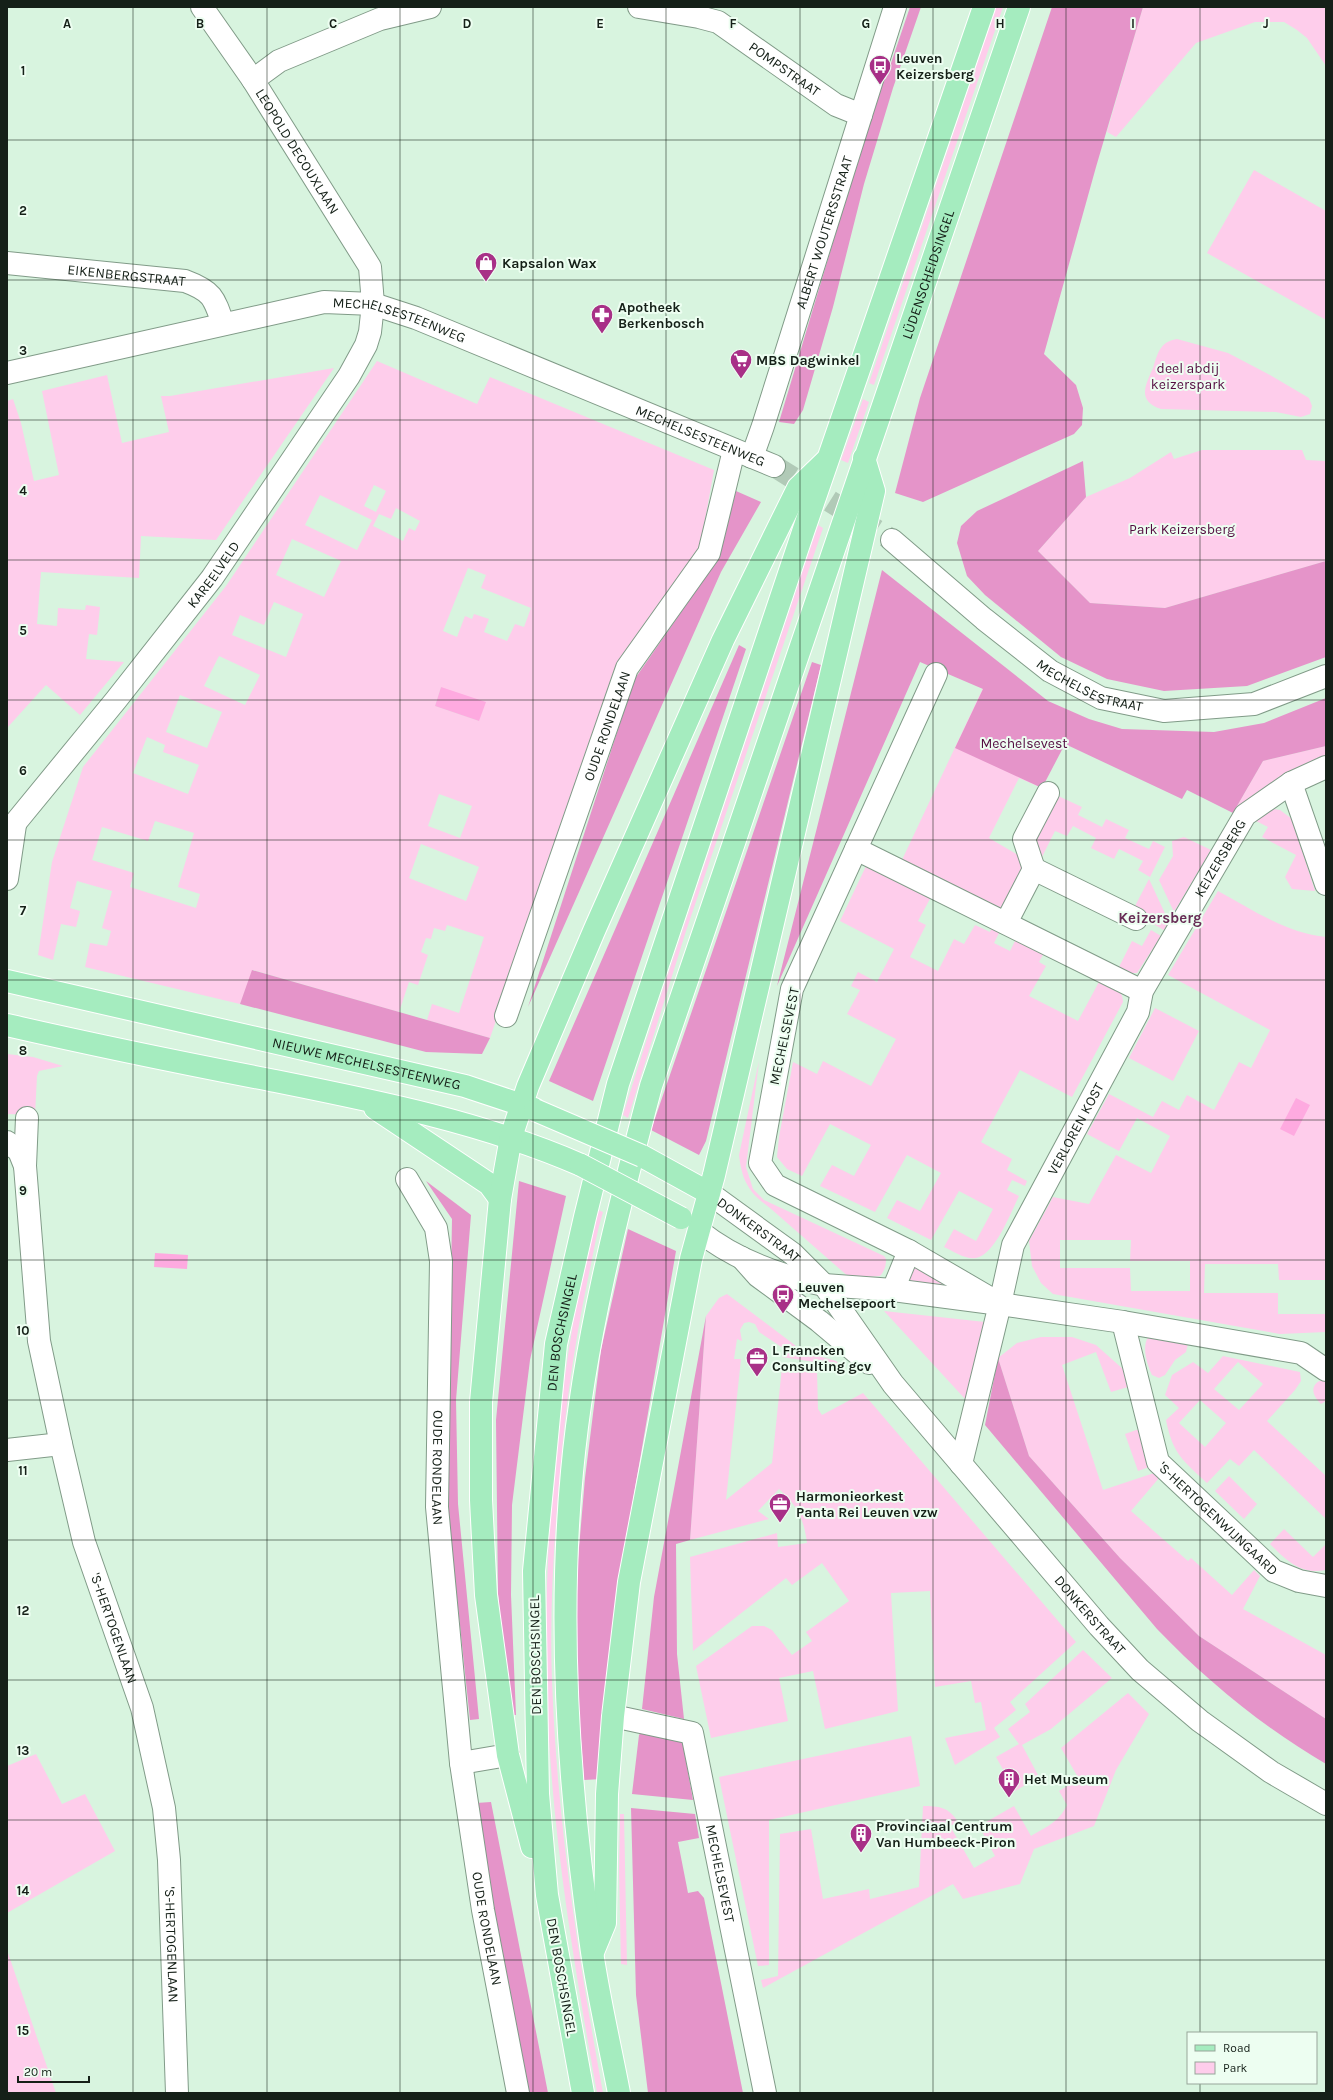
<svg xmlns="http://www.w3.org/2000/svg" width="1333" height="2100" font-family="Karla,sans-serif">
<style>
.green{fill:#fecdeb;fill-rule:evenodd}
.forest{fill:#e594c9}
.water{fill:#feaae0}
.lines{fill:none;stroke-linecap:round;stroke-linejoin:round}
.tertiary-tunnel{stroke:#b1cab7;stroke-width:22;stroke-dasharray:22 11;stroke-linecap:butt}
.minor-casing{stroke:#819b88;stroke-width:24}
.tertiary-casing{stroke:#819b88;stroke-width:24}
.primary-casing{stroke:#fff;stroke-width:24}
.minor{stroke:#fff;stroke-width:22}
.tertiary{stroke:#fff;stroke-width:22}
.primary{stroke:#a5ecbf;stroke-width:22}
.primary-bridge-casing{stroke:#fff;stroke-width:24;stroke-linecap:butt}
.primary-bridge{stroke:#a5ecbf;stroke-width:22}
.grid{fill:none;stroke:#152018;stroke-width:1;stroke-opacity:0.55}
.labels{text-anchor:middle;stroke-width:4;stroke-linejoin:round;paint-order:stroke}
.poi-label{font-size:14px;font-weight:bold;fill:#152018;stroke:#edfef1;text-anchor:start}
.street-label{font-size:14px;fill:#152018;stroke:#edfef1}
.park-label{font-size:14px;fill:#540c41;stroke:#edfef1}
.neighbourhood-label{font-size:15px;font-weight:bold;fill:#682d56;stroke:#edfef1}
.grid-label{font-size:13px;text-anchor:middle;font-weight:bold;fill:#152018;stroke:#edfef1;stroke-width:4;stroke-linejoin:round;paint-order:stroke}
</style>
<rect width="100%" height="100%" fill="#d8f4df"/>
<path class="green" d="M996 7H1003L874 385 869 383Z
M1143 7H1326V66L1307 38 1297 30 1284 22H1255L1196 43 1116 137 1107 132Z
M1254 170 1326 211V320L1207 253Z
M1177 339 1228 353 1270 375 1309 398 1312 406 1310 414 1301 417 1276 412 1161 409C1137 401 1145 386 1153 368 1155 362 1157 353 1161 348 1165 342 1171 340 1177 339Z
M377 361 477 404 490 377 714 470 700 548 618 665 490 1038 427 1020 432 1004 459 1013 484 937 447 925 445 931 434 928 431 939 426 938 421 952 428 955 418 985 409 982 399 1012 253 970 240 1004 85 967 90 943 107 946 111 931 102 928 112 891 77 881 70 908 80 911 76 927 61 924 53 960 38 955 52 862 83 767 226 586ZM374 485 386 491 376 512 364 506ZM320 495 372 520 357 550 305 525ZM396 508 420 521 415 531 409 528 403 541 373 526 379 514 391 519ZM292 539 341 561 324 597 276 575ZM468 568 486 575 481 588 531 608 524 627 515 624 507 641 484 632 489 619 474 614 472 619 465 616 457 637 443 631ZM274 602 303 614 286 657 232 635 240 615 264 625ZM219 656 260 675 245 705 204 686ZM441 687 479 721 435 706ZM180 695 222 712 207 748 166 732ZM147 737 165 745 163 752 199 765 188 794 133 773ZM439 794 472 806 460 838 428 826ZM155 821 194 833 178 887 200 894 196 908 130 887 134 873 92 860 102 827 148 841ZM421 844 479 867 466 901 409 878Z
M334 368 216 540 141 536 139 578 41 572 37 624 57 626 58 608 85 610 86 605 100 607 97 635 89 634 86 659 124 662 80 715 46 685 7 728V401L13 399 21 423 34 481 59 475 42 391 107 375 122 443 169 432 161 396H170Z
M863 399 869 402 848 463 841 460Z
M1202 450H1302L1306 460 1326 461V561L1165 608 1090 603 1038 551 1086 497 1130 478 1171 452 1174 459Z
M818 525 823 528 686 931 628 1118 623 1115 657 1007Z
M983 688 1042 788 1019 778 989 838 1018 855 1024 869 1003 910 902 860Z
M1326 746V758L1276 780 1233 813 1263 761Z
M1056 795 1082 807 1078 815 1102 827 1106 819 1129 830 1125 838 1149 849 1153 841 1165 847 1150 877 1138 870 1143 861 1119 849 1114 859 1091 848 1096 838 1073 826 1067 836 1055 831 1040 861 1034 838Z
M1267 808 1280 810 1292 819 1315 891 1292 889 1285 877 1296 855 1262 837 1268 827 1252 819Z
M1184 837 1211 850 1174 912 1159 880 1173 856 1172 841Z
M867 864 931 897 918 921 926 925 910 957 938 971 954 939 964 944 975 925 990 932 992 927 1000 931 994 943 1010 951 1016 939 1044 953 1039 962 1046 966 1029 996 1078 1021 1100 980C1111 986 1123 988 1123 1002L1072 1097 1020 1070 981 1142 1012 1159 1007 1170 1027 1181 1025 1186 1012 1180 1007 1190 1019 1196C1011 1212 995 1255 976 1258 966 1260 953 1251 944 1247L954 1229 976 1241 993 1209 959 1191 931 1240 887 1218 897 1200 920 1211 941 1173 907 1155 875 1212 820 1186 832 1165 854 1176 871 1145 830 1124 802 1176 787 1169 777 1157 779 1137 793 1062 817 1074 823 1061 871 1086 896 1039 847 1014 860 990 851 986 858 972 877 982 894 949 840 921Z
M1149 879 1169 922 1164 930 1144 919 1146 914 1134 908Z
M1218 891C1251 909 1288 934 1326 937V1280H1279L1278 1264H1205L1204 1293H1278V1314H1326V1332L1280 1334 1053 1294 1041 1283 1032 1266 1029 1241 1053 1197 1089 1204 1116 1155 1151 1173 1170 1136 1137 1118 1119 1151 1087 1134 1109 1094 1153 1117 1162 1101 1179 1110 1187 1095 1214 1110 1239 1062 1251 1068 1270 1030 1168 975ZM1060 1240H1131L1130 1261H1190V1291H1131L1130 1268H1060Z
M1151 930 1161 936 1137 973H1131L1119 967 1132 941 1142 946Z
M1155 1008 1199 1031 1173 1081 1129 1058Z
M7 1054 33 1057 63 1066 39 1071 37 1076 35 1115 7 1114Z
M759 1061 746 1167 753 1189 764 1200 884 1256 886 1259C886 1266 885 1270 880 1276L850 1278 770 1208C749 1193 742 1181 739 1155Z
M598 1210 603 1212C597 1231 594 1250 590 1269 577 1329 568 1389 562 1450 555 1527 549 1604 552 1681 557 1820 578 1957 603 2093H597C575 1970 554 1846 548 1721 542 1588 551 1454 573 1324 580 1286 589 1248 598 1210Z
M914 1267 949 1288 909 1281 906 1277Z
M727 1294 804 1352 836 1361 841 1366 782 1357 783 1348 759 1332 755 1324 749 1322 744 1323 740 1330 742 1341 737 1339 734 1359H741L726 1500 772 1463 782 1367 817 1372 818 1409 822 1415 863 1393 1076 1642 1010 1702 1016 1710 994 1728 1000 1737 955 1765 945 1738 986 1730 981 1702 975 1703 971 1681 935 1687 930 1591 891 1593 898 1711 825 1729 813 1671 779 1678 788 1721 711 1738 696 1666 752 1626H764L772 1630 792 1655 812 1641 806 1632 849 1601 822 1563 792 1585 786 1578 693 1651 690 1557 777 1533 778 1547 807 1543C804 1519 797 1505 779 1489L758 1511 769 1519 690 1540 706 1316 719 1298Z
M884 1311 985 1322 966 1400Z
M1149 1336 1188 1344 1186 1352 1175 1360 1165 1375 1159 1378 1152 1375C1147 1364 1141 1346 1149 1336Z
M1041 1337H1072L1096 1345 1124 1370 1128 1387 1111 1392 1096 1352 1062 1365 1103 1490 1154 1473 1159 1478 1131 1511 1188 1561 1191 1558 1232 1595 1254 1570 1260 1576 1243 1609 1326 1655V1719L1199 1636 1120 1558 1029 1456 998 1358 1017 1343Z
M1223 1356 1300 1372 1301 1381 1295 1390 1267 1421 1326 1476V1519L1254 1450 1239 1466 1230 1459 1207 1483C1183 1460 1173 1455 1166 1420L1179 1408 1165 1395 1172 1375 1193 1362 1208 1373ZM1238 1362 1263 1384 1239 1410 1214 1389ZM1200 1400 1226 1423 1205 1447 1179 1423Z
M1326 1379V1401L1321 1404C1311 1395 1309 1382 1326 1379Z
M1139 1429 1149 1467 1138 1471 1125 1434Z
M1229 1476 1257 1504 1244 1519 1215 1491Z
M1284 1529 1313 1557 1326 1544V1570C1301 1575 1287 1561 1270 1544Z
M1083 1650 1112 1678 1051 1729 1022 1745 1039 1777 1015 1791 996 1757 1019 1744 1008 1729 1030 1712 1025 1704Z
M1128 1693 1149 1714 1116 1770 1094 1826 1034 1849 1020 1884 963 1899 953 1884 763 1988 761 1980 778 1976 780 1834 811 1829 823 1899 869 1889 870 1899 919 1887 923 1806C939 1806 949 1807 958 1822L950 1826 974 1868 995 1856 979 1826 1014 1806 1031 1836C1046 1827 1059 1822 1067 1805L1059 1791 1079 1779 1061 1748Z
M911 1736 920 1786 769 1820V1965L758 1966 719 1777Z
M36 1754 62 1804 85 1794 115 1851 7 1913V1766Z
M620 1814H624L627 1965 621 1964 619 1871Z
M7 1950 56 2093H7Z"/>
<path class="forest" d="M910 7H921L893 88 864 184 833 307 803 410 794 424 779 422 880 86 886 78Z
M1052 7H1143L1096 167 1044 354 1076 385 1083 408 1082 425 1074 434 923 502 895 493 920 398Z
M1083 461 1086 497 1038 551 1090 603 1165 608 1326 561V657L1247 686 1164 691 1107 679 1061 657 985 595 967 576 957 543 961 526 977 511Z
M736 491 761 502 721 572 528 1007 634 680 718 559Z
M882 570 1048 701 1089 719 1122 729 1214 732 1264 723 1326 698V746L1263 761 1233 813 1187 790 1182 799 1065 744 1042 788 955 748 983 689 920 662 777 986Z
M739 645 746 649 593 1101 549 1081Z
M812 662 821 665 706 1141 699 1155 651 1130Z
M252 970 490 1038 482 1054 426 1052 240 1004Z
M426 1181 471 1215 456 1400 458 1504 479 1719 470 1720 447 1503 452 1219Z
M519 1181 566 1196 530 1360 512 1505 511 1595 516 1715H510L498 1594 496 1420Z
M628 1229 676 1251 619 1581 602 1779 584 1780 577 1686V1571L585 1478 601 1350Z
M706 1316 690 1540 676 1544 677 1654 684 1719 642 1709 654 1597Z
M998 1358 1029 1456 1120 1558 1199 1636 1326 1719V1764C1263 1727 1207 1681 1157 1629L985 1425Z
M642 1731 679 1740 683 1744 693 1800 632 1794 639 1735Z
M491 1802 548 2093H527L491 1908 476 1803Z
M631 1808 695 1814 699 1838 678 1842 688 1893 698 1891 704 1898 743 2093H648L636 1995Z"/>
<path class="water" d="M441 687 486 702 479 721 435 706Z
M1296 1098 1310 1105 1294 1136 1280 1129Z
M155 1253 188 1255 187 1269 154 1267Z"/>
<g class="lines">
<path class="tertiary-tunnel" d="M774 466 892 540"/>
<g class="minor-casing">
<g id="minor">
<path id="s1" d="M639 7 699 17 718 22 836 105 861 115"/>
<path d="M253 80 279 61 380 19 430 7"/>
<path id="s2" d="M7 263 185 281C212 291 214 297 223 324"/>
<path id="s3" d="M752 457 763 426 895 7"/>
<path id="s4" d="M892 540 984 619 1050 671 1101 698 1164 711 1254 704 1326 676"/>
<path id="s5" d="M936 674 792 989 760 1163 775 1185 909 1251 1000 1304 1013 1245 1138 1012 1142 991 1245 815 1291 783 1326 767"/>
<path d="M1291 783 1326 884"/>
<path id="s6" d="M7 839 16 822 116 700 212 578 349 376 366 345 370 332 373 304"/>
<path d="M856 849 1142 991"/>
<path d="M1034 869 1136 919"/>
<path d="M7 879 15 825"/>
<path d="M1006 923 1034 869 1024 839 1048 793"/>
<path id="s7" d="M506 1016 627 668 709 553 734 450"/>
<path id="s8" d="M7 1142 19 1151 25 1166 39 1341 61 1444 84 1542 142 1708 164 1808 169 1860 177 2093"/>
<path d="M25 1166 27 1118"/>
<path id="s9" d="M407 1179 436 1228 441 1261 437 1507 461 1763 483 1910 518 2093"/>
<path d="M824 1285 893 1290 1000 1304 1123 1322 1301 1353 1326 1370"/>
<path d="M893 1290 909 1251"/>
<path id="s10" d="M1123 1322 1158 1462 1274 1571 1299 1581 1326 1586"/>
<path d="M7 1450 61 1444"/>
<path d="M961 1464 1000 1304"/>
<path id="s11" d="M613 1716 692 1733 765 2093"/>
<path d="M461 1763 508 1755"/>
</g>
</g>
<g class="tertiary-casing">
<g id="tertiary">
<path id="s12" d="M202 7 253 80 370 267 373 304"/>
<path id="s13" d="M7 373 324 302 373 304 416 318 774 466"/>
<path id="s14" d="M709 1193 793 1254 824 1285 893 1384 1099 1626 1140 1670 1200 1721 1271 1772 1326 1804"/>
<path d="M699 1231C734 1259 780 1276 824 1285"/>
<path d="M742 1258 758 1276 819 1321 869 1363"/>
</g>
</g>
<g class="primary-casing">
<g id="primary">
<path id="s15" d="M7 981 465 1086 534 1109"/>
<path d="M7 1025C94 1045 182 1063 270 1080 375 1101 482 1122 581 1165"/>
<path d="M375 1108 489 1184 500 1199"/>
<path d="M642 1156 709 1193"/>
<path d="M532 1847 508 1755 486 1595 481 1500V1402L500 1199 511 1137 528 1086 594 931 723 640 798 488 826 461"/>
<path d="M593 1952 605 1923 607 1794 613 1716 629 1582 691 1259 714 1175 874 491 864 458"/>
<path id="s16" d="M583 2093 547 1895 538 1794 534 1571 556 1344 585 1217 618 1084 803 532 984 7"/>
<path id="s17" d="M619 2093C610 2046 599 1999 592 1952 569 1795 557 1631 572 1472 584 1341 617 1214 651 1086L1019 7"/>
</g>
</g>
<use href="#minor" class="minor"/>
<use href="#tertiary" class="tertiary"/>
<use href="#primary" class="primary"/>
<g class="primary-bridge-casing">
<path id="primary-bridge" d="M535 1110 642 1156
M581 1165 681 1218"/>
</g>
<use href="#primary-bridge" class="primary-bridge"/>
</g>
<path class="grid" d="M133 7V2093M267 7V2093M400 7V2093M533 7V2093M666 7V2093M800 7V2093M933 7V2093M1066 7V2093M1200 7V2033M7 140H1326M7 280H1326M7 420H1326M7 560H1326M7 700H1326M7 840H1326M7 980H1326M7 1120H1326M7 1260H1326M7 1400H1326M7 1540H1326M7 1680H1326M7 1820H1326M7 1960H1326M1200 2083V2093"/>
<defs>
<g id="bus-pin" transform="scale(1.15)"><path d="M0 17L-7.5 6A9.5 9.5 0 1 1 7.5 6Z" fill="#a83087" stroke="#edfef1"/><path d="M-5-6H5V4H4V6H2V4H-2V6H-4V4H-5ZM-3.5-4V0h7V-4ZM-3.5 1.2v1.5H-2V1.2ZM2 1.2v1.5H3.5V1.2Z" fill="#fff"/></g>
<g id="shop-pin" transform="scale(1.15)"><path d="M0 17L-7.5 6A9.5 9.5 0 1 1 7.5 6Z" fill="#a83087" stroke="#edfef1"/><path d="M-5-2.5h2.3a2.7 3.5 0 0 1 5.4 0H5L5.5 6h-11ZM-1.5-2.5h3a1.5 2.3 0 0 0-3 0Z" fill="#fff"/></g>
<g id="pharmacy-pin" transform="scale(1.15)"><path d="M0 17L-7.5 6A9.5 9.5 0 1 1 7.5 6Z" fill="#a83087" stroke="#edfef1"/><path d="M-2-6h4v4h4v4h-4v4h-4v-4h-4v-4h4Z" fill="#fff"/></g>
<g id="supermarket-pin" transform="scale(1.15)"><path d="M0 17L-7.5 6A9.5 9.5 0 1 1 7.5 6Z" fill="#a83087" stroke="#edfef1"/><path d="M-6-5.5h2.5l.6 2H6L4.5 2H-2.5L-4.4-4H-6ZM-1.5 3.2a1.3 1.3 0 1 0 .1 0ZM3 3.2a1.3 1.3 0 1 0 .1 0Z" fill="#fff"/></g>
<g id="office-pin" transform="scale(1.15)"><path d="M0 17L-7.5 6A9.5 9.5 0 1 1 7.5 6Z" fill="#a83087" stroke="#edfef1"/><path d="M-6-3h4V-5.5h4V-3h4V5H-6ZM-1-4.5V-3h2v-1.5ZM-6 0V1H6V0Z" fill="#fff"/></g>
<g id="building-pin" transform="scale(1.15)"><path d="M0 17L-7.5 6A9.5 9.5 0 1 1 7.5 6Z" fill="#a83087" stroke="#edfef1"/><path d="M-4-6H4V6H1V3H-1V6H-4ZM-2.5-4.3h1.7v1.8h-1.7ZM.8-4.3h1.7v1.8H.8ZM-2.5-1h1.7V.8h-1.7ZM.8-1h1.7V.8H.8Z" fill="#fff"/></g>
</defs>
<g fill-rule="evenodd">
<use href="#bus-pin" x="880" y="66"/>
<use href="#shop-pin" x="486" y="263"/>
<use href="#pharmacy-pin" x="602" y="315"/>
<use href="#supermarket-pin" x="741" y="360"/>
<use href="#bus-pin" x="783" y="1295"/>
<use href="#office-pin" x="757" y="1358"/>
<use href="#office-pin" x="780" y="1504"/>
<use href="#building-pin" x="1009" y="1779"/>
<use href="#building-pin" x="861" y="1834"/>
</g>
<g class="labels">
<g class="poi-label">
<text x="896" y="63">Leuven<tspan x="896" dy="16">Keizersberg</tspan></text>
<text x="502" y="268">Kapsalon Wax</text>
<text x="618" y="312">Apotheek<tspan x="618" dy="16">Berkenbosch</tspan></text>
<text x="756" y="365">MBS Dagwinkel</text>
<text x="798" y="1292">Leuven<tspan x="798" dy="16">Mechelsepoort</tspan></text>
<text x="772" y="1355">L Francken<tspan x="772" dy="16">Consulting gcv</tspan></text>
<text x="796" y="1501">Harmonieorkest<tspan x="796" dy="16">Panta Rei Leuven vzw</tspan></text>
<text x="1024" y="1784">Het Museum</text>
<text x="876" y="1831">Provinciaal Centrum<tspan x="876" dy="16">Van Humbeeck-Piron</tspan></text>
</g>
<g class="street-label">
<text dy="5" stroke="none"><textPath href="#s1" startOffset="162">POMPSTRAAT</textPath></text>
<text dy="5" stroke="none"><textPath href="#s12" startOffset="173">LEOPOLD DECOUXLAAN</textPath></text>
<text dy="5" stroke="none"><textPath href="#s3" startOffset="236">ALBERT WOUTERSSTRAAT</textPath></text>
<text dy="5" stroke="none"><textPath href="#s17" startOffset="1877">LÜDENSCHEIDSINGEL</textPath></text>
<text dy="5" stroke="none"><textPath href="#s2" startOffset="120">EIKENBERGSTRAAT</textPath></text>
<text dy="5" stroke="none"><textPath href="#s13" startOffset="403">MECHELSESTEENWEG</textPath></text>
<text dy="5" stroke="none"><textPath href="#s13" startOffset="727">MECHELSESTEENWEG</textPath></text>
<text dy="5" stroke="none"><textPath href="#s6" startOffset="336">KAREELVELD</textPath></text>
<text dy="5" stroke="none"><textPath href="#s4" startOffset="248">MECHELSESTRAAT</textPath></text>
<text dy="5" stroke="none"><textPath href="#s7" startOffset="307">OUDE RONDELAAN</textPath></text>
<text dy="5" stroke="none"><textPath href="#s5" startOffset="1305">KEIZERSBERG</textPath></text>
<text transform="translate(784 1036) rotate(-78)" y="5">MECHELSEVEST</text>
<text dy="5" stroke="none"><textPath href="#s15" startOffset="369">NIEUWE MECHELSESTEENWEG</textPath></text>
<text dy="5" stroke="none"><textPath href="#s5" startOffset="997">VERLOREN KOST</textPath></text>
<text dy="5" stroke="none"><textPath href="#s14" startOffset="62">DONKERSTRAAT</textPath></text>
<text dy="5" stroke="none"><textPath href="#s16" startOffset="766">DEN BOSCHSINGEL</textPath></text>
<text dy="5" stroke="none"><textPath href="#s9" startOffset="297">OUDE RONDELAAN</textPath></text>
<text dy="5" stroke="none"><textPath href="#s10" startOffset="227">'S-HERTOGENWIJNGAARD</textPath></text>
<text dy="5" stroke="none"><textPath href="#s14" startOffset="572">DONKERSTRAAT</textPath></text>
<text dy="5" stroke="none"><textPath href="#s8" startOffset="504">'S-HERTOGENLAAN</textPath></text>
<text transform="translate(535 1655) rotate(-91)" y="5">DEN BOSCHSINGEL</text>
<text dy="5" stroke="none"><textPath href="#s11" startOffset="224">MECHELSEVEST</textPath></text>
<text dy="5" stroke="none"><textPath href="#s9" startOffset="761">OUDE RONDELAAN</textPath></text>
<text dy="5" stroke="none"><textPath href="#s8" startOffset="828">'S-HERTOGENLAAN</textPath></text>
<text transform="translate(562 1977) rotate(80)" y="5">DEN BOSCHSINGEL</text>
</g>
<g class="park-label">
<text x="1188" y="373">deel abdij<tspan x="1188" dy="16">keizerspark</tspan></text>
<text x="1182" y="534">Park Keizersberg</text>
<text x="1024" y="748">Mechelsevest</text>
</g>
<g class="neighbourhood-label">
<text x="1160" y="923">Keizersberg</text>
</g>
</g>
<g class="grid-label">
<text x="67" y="28">A</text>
<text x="200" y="28">B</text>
<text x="333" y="28">C</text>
<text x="467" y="28">D</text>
<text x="600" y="28">E</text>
<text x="733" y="28">F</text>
<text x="866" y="28">G</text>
<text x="1000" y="28">H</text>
<text x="1133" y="28">I</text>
<text x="1266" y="28">J</text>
<text x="23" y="75">1</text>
<text x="23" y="215">2</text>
<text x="23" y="355">3</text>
<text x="23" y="495">4</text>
<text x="23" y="635">5</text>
<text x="23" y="775">6</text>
<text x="23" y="915">7</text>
<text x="23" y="1055">8</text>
<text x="23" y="1195">9</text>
<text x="23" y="1335">10</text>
<text x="23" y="1475">11</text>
<text x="23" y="1615">12</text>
<text x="23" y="1755">13</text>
<text x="23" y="1895">14</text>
<text x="23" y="2035">15</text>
</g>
<rect width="1333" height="2100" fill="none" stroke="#152018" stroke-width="16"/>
<rect x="1187" y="2032" width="130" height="52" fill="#edfef1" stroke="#97a59a"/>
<rect x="1195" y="2045" width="20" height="6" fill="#a5ecbf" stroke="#97a59a"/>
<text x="1223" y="2052" font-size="12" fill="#152018">Road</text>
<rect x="1195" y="2062" width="20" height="12" fill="#fecdeb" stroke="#97a59a"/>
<text x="1223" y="2072" font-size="12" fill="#152018">Park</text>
<path d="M18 2076v6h71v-6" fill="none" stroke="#152018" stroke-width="2"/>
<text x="24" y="2076" font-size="12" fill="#152018" stroke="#edfef1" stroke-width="3" paint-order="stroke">20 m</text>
</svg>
